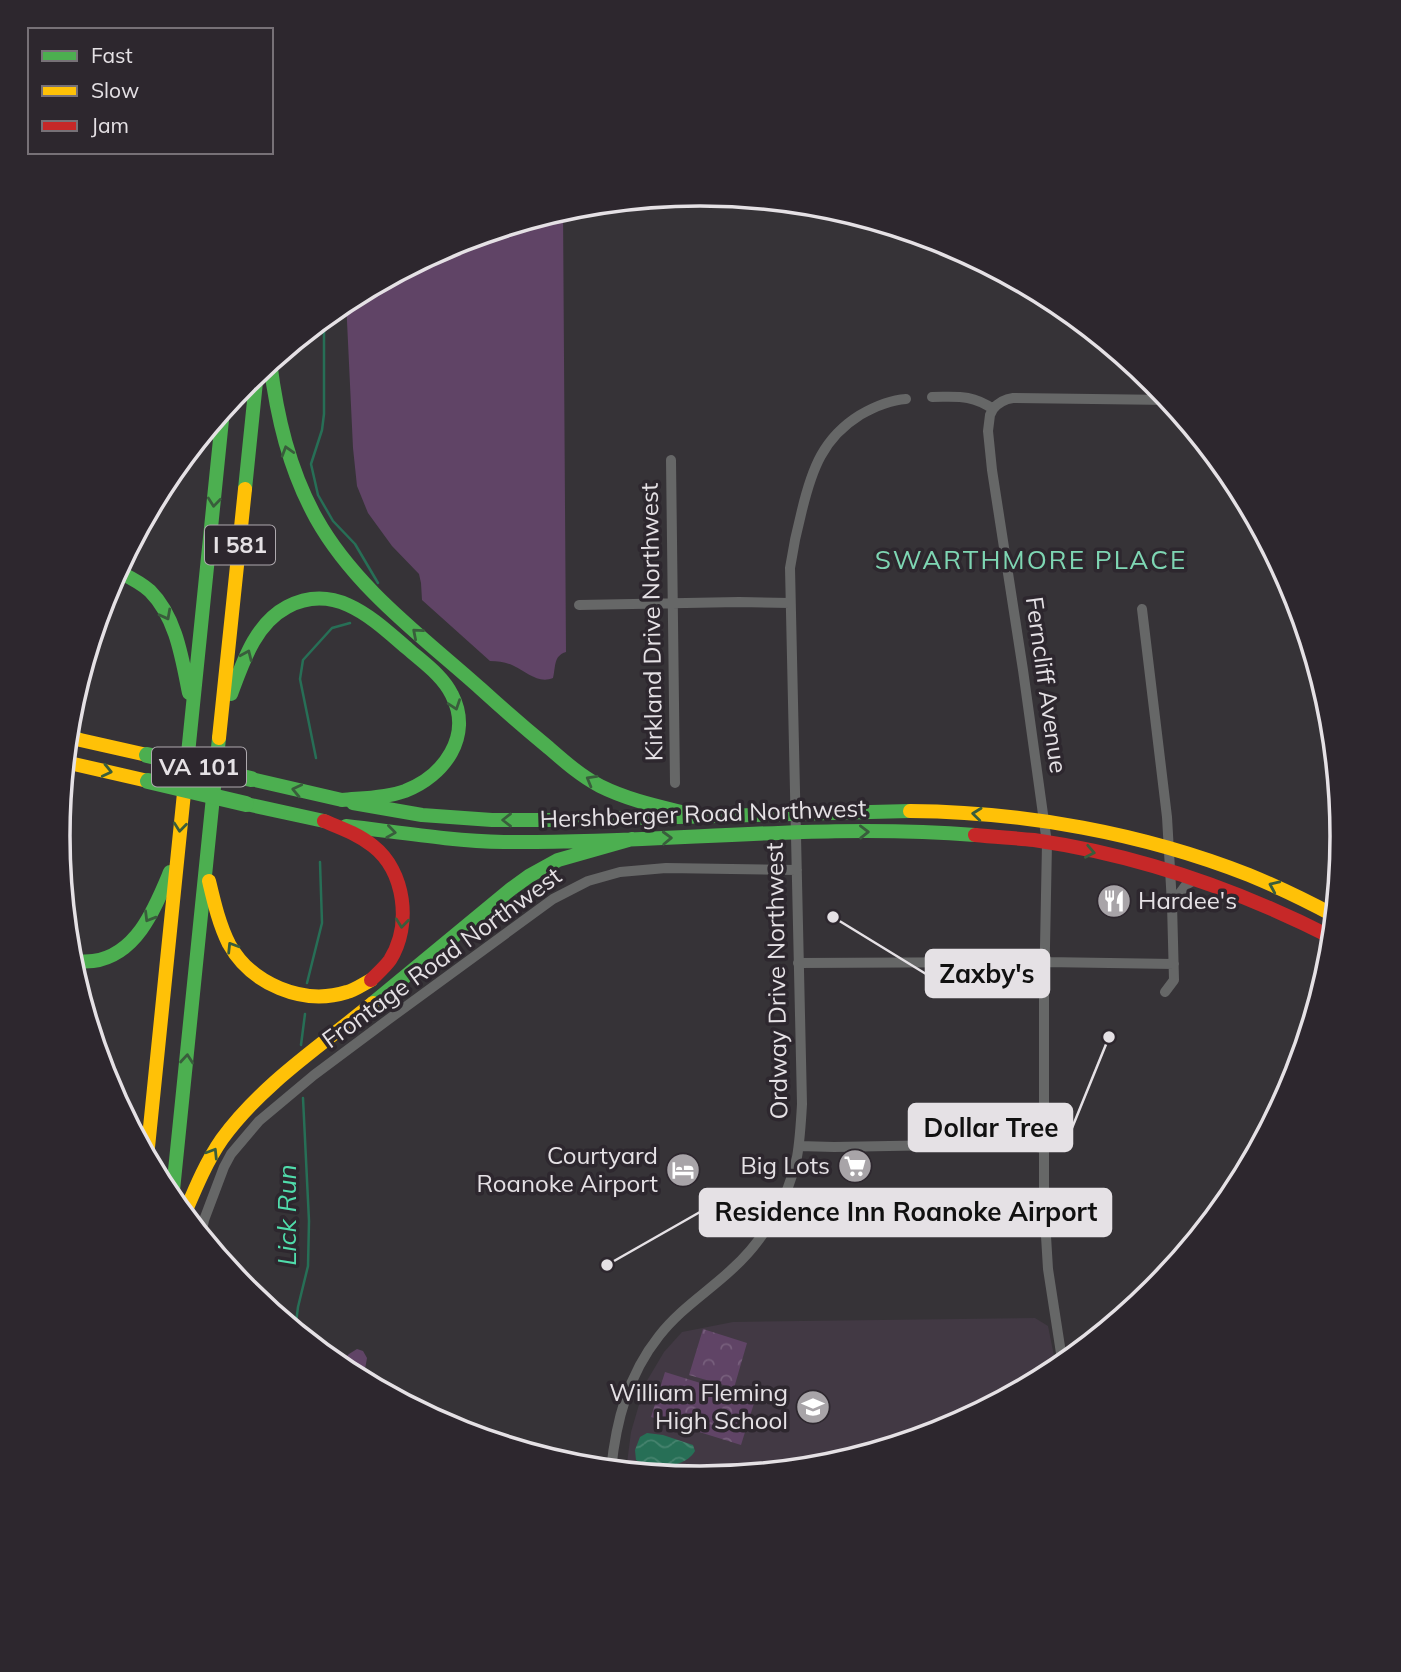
<svg xmlns="http://www.w3.org/2000/svg" width="1401" height="1672" font-family="Mulish,sans-serif">
<style>
.built{fill:#423944}
.grass{fill:#604466}
.forest{fill:url(#forest-firs)}
.park{fill:url(#park-crowns)}
.water{fill:url(#water-waves)}
.lines{fill:none;stroke-linecap:round;stroke-linejoin:round}
.stream{stroke:#276f56;stroke-width:2.5}
.street{stroke:#666767;stroke-width:10}
.fast{stroke:#4caf50;stroke-width:14}
.slow{stroke:#ffc107;stroke-width:14}
.jam{stroke:#c62828;stroke-width:14}
.fast-bridge{stroke:#4caf50;stroke-width:16}
.oneway{stroke:#395d3c}
.labels{text-anchor:middle;stroke-width:7;stroke-linejoin:round;paint-order:stroke}
.shield{fill:#2d272e;stroke:#aea9ae;stroke-width:2}
.shield-label{font-size:23px;font-weight:bold;fill:#e5e1e5}
.street-label{font-size:24px;fill:#e5e1e5;stroke:#2d272e}
.poi-label{font-size:24px;fill:#e5e1e5;stroke:#2d272e;text-anchor:end}
.neighbourhood-label{font-size:26px;letter-spacing:2px;fill:#7ed6b3;stroke:#2d272e}
.water-label{font-size:26px;font-style:italic;fill:#50dcab;stroke:#2d272e}
.rim{fill:none;stroke:#e5e1e5;stroke-width:3.5}
.leader{fill:none;stroke:#e5e1e5;stroke-width:2.5}
.callout-dot{fill:#e5e1e5;stroke:#2d272e;stroke-width:2.5}
.callout{fill:#e5e1e5;stroke:#e5e1e5;stroke-width:2.5}
.callout-label{font-size:26px;text-anchor:middle;font-weight:bold;fill:#111}
</style>
<defs>
<pattern id="forest-firs" width="22" height="20" patternUnits="userSpaceOnUse" patternTransform="scale(1.75)"><rect width="22" height="20" fill="#604466"/><path d="M5 1l3.5 6h-7zM16 11l3.5 6h-7z" fill="#775f7c"/></pattern>
<pattern id="park-crowns" width="20" height="18" patternUnits="userSpaceOnUse" patternTransform="scale(1.75)"><rect width="20" height="18" fill="#604466"/><path d="M2 6a3 3 0 1 1 6 0M12 15a3 3 0 1 1 6 0" fill="none" stroke="#775f7c"/></pattern>
<pattern id="water-waves" width="16" height="10" patternUnits="userSpaceOnUse" patternTransform="scale(1.75)"><rect width="16" height="10" fill="#276f56"/><path d="M0 5q4-4 8 0t8 0" fill="none" stroke="#46836e"/></pattern>
</defs>
<rect width="100%" height="100%" fill="#363337"/>
<path class="built" d="M1035 1318 1048 1326 1057 1371 946 1430 825 1466 700 1479 626 1471 631 1432 645 1384 664 1352 682 1332 733 1322Z"/>
<path class="grass" d="M563 209 566 652C553 656 556 667 553 678 538 684 527 672 514 666 506 662 499 661 490 661L422 600 421 583 419 574 392 546 368 513 357 486 353 448 346 300 455 242Z"/>
<path class="forest" d="M357 1349 363 1351 367 1358 365 1369 369 1384 338 1366 349 1354Z"/>
<path class="park" d="M703 1329 747 1343 734 1388 689 1375Z
M665 1372 755 1400 741 1445 651 1417Z"/>
<path class="water" d="M647 1433 663 1435 693 1445 695 1451C688 1464 666 1468 653 1467 647 1467 641 1463 636 1460L635 1450 640 1437Z"/>
<g class="lines">
<path class="stream" d="M324 318V414L322 430 311 464 318 495 333 521 355 544 378 583
M316 758 300 679 303 660 332 628 350 623
M307 983 322 923 320 862
M301 1045 305 1014
M295 1330 298 1307 308 1266 309 1221 303 1098"/>
<path class="street" d="M932 397C957 397 971 394 993 409
M993 409 990 415 988 431 992 470 1023 670 1047 843 1044 998V1203L1048 1269 1063 1366
M993 409C998 403 1005 399 1013 398L1170 400
M671 460 675 783
M579 605 739 602 790 603
M1142 609 1167 817 1172 904 1174 980 1165 992
M1172 904 1186 885 1196 879
M798 963 1045 962 1174 964
M799 1146 834 1147 1000 1144H1014L1044 1148
M201 1236 204 1220 224 1167 231 1154 259 1121 314 1075 389 1019 553 899 588 881 620 872 666 868 797 870
M611 1470C616 1421 628 1375 659 1336 679 1310 706 1293 730 1271 763 1242 788 1200 797 1157 800 1140 801 1122 802 1104L790 568C793 548 797 529 802 510 812 469 823 438 860 415 874 407 889 400 906 399"/>
<path class="fast" d="M270 362C277 417 289 469 316 518 355 588 423 637 481 689 503 709 526 729 549 748 565 762 581 776 600 786 632 802 667 808 701 817
M245 489 257 372
M117 571C129 577 140 582 150 591 176 617 182 658 189 693
M231 694C243 662 255 624 287 607 336 581 374 620 408 649 424 663 443 676 452 695 473 736 444 776 405 791 385 798 363 798 342 800
M68 735 78 739
M251 779 342 800
M184 793 223 410
M353 803 422 815 492 820H563L910 811
M246 804 324 821
M346 826C398 832 451 841 504 842 661 844 818 822 975 835
M70 961C77 961 85 962 93 961 137 955 155 908 170 872
M373 1003 511 889 529 876 558 860 632 839
M172 1200 219 738"/>
<path class="slow" d="M67 737 147 755
M219 738 245 489
M65 762 148 781
M910 811C1025 812 1142 833 1249 875 1278 887 1307 901 1335 916
M209 881C214 902 219 924 229 944 251 984 303 1006 347 992 355 990 363 984 371 980
M147 1157 184 793
M184 1215C195 1189 206 1162 222 1139 262 1084 322 1045 373 1003"/>
<path class="jam" d="M324 821C341 828 358 834 373 846 405 871 412 925 390 960 385 967 377 974 371 980
M975 835C995 837 1014 838 1034 840 1138 855 1239 890 1333 938
M96 1047 110 1075 124 1115"/>
<path class="fast-bridge" d="M147 755 251 779
M148 781 246 804"/>
</g>
<defs><path id="oneway-chevron" d="M-2-3.5L2.5 0L-2 3.5" fill="none" stroke-width="1.6" stroke-linecap="round" stroke-linejoin="round" transform="scale(1.75)"/></defs>
<g class="oneway">
<use href="#oneway-chevron" transform="translate(287 451) rotate(-107)"/>
<use href="#oneway-chevron" transform="translate(214 502) rotate(96)"/>
<use href="#oneway-chevron" transform="translate(166 615) rotate(62)"/>
<use href="#oneway-chevron" transform="translate(417 633) rotate(-139)"/>
<use href="#oneway-chevron" transform="translate(247 655) rotate(-66)"/>
<use href="#oneway-chevron" transform="translate(455 705) rotate(71)"/>
<use href="#oneway-chevron" transform="translate(107 771) rotate(13)"/>
<use href="#oneway-chevron" transform="translate(591 780) rotate(-150)"/>
<use href="#oneway-chevron" transform="translate(297 790) rotate(-167)"/>
<use href="#oneway-chevron" transform="translate(977 814) rotate(-174)"/>
<use href="#oneway-chevron" transform="translate(507 820) rotate(180)"/>
<use href="#oneway-chevron" transform="translate(180 827) rotate(96)"/>
<use href="#oneway-chevron" transform="translate(391 832) rotate(8)"/>
<use href="#oneway-chevron" transform="translate(864 832) rotate(-1)"/>
<use href="#oneway-chevron" transform="translate(667 838) rotate(-2)"/>
<use href="#oneway-chevron" transform="translate(1090 852) rotate(11)"/>
<use href="#oneway-chevron" transform="translate(1274 886) rotate(-156)"/>
<use href="#oneway-chevron" transform="translate(149 917) rotate(121)"/>
<use href="#oneway-chevron" transform="translate(402 923) rotate(96)"/>
<use href="#oneway-chevron" transform="translate(232 947) rotate(-122)"/>
<use href="#oneway-chevron" transform="translate(187 1059) rotate(-85)"/>
<use href="#oneway-chevron" transform="translate(213 1153) rotate(-58)"/>
</g>
<defs>
<g id="restaurant-disc" transform="scale(1.75)"><circle r="9.5" fill="#a8a4a8" stroke="#2d272e"/><path d="M-5-6h1v4h1v-4h1v4h1v-4h1v5L-1.5 .5V6h-2V.5L-5-1ZM5-6V6H3V1.5H1.5Q1.5-4 5-6Z" fill="#fff"/></g>
<g id="supermarket-disc" transform="scale(1.75)"><circle r="9.5" fill="#a8a4a8" stroke="#2d272e"/><path d="M-6-5.5h2.5l.6 2H6L4.5 2H-2.5L-4.4-4H-6ZM-1.5 3.2a1.3 1.3 0 1 0 .1 0ZM3 3.2a1.3 1.3 0 1 0 .1 0Z" fill="#fff"/></g>
<g id="hotel-disc" transform="scale(1.75)"><circle r="9.5" fill="#a8a4a8" stroke="#2d272e"/><path d="M-6-4.5h1.5V1H6V5H4.5V3h-9V5H-6ZM-4 0a1.8 1.8 0 1 1 3.6 0ZM.5 0V-2.5h3Q6-2.5 6 0Z" fill="#fff"/></g>
<g id="school-disc" transform="scale(1.75)"><circle r="9.5" fill="#a8a4a8" stroke="#2d272e"/><path d="M0-5L7-2L0 1L-7-2ZM-4 1L0 2.5L4 1V4Q0 6-4 4Z" fill="#fff"/></g>
</defs>
<g fill-rule="evenodd">
<use href="#restaurant-disc" x="1114" y="901"/>
<use href="#supermarket-disc" x="855" y="1166"/>
<use href="#hotel-disc" x="683" y="1170"/>
<use href="#school-disc" x="813" y="1407"/>
</g>
<g class="labels">
<g class="shield">
<rect x="205" y="525.5" width="70" height="39" rx="5"/>
<rect x="152" y="747.5" width="94" height="39" rx="5"/>
</g>
<g class="shield-label">
<text x="240" y="553">I 581</text>
<text x="199" y="775">VA 101</text>
</g>
<g class="street-label">
<text transform="translate(652 622) rotate(-91)" y="8">Kirkland Drive Northwest</text>
<text transform="translate(1046 685) rotate(82)" y="8">Ferncliff Avenue</text>
<text transform="translate(703 814) rotate(-2)" y="8">Hershberger Road Northwest</text>
<text transform="translate(442 958) rotate(-36)" y="8">Frontage Road Northwest</text>
<text transform="translate(777 981) rotate(-91)" y="8">Ordway Drive Northwest</text>
</g>
<g class="poi-label">
<text x="1138" y="909" text-anchor="start">Hardee's</text>
<text x="658" y="1164">Courtyard<tspan x="658" dy="28">Roanoke Airport</tspan></text>
<text x="830" y="1174">Big Lots</text>
<text x="788" y="1401">William Fleming<tspan x="788" dy="28">High School</tspan></text>
</g>
<g class="neighbourhood-label">
<text x="1031" y="569">SWARTHMORE PLACE</text>
</g>
<g class="water-label">
<text transform="translate(287 1215) rotate(-90)" y="9">Lick Run</text>
</g>
</g>
<path d="M0 0H1401V1672H0ZM70 836a630 630 0 1 1 1260 0a630 630 0 1 1-1260 0Z" fill="#2d272e" fill-rule="evenodd"/>
<path class="rim" d="M70 836a630 630 0 1 1 1260 0a630 630 0 1 1-1260 0Z"/>
<path class="leader" d="M833 917L926 974M1109 1037L1072 1128M607 1265L700 1212"/>
<g class="callout-dot">
<circle cx="833" cy="917" r="7"/>
<circle cx="1109" cy="1037" r="7"/>
<circle cx="607" cy="1265" r="7"/>
</g>
<g class="callout">
<rect x="926" y="950" width="123" height="47" rx="7"/>
<rect x="909" y="1104" width="163" height="47" rx="7"/>
<rect x="700" y="1189" width="411" height="47" rx="7"/>
</g>
<g class="callout-label">
<text x="987" y="983">Zaxby's</text>
<text x="991" y="1137">Dollar Tree</text>
<text x="906" y="1221">Residence Inn Roanoke Airport</text>
</g>
<rect x="28" y="28" width="245" height="126" fill="#2d272e" stroke="#777177" stroke-width="2"/>
<rect x="42" y="51" width="35" height="10" fill="#4caf50" stroke="#777177" stroke-width="2"/>
<text x="91" y="63" font-size="21" fill="#e5e1e5">Fast</text>
<rect x="42" y="86" width="35" height="10" fill="#ffc107" stroke="#777177" stroke-width="2"/>
<text x="91" y="98" font-size="21" fill="#e5e1e5">Slow</text>
<rect x="42" y="121" width="35" height="10" fill="#c62828" stroke="#777177" stroke-width="2"/>
<text x="91" y="133" font-size="21" fill="#e5e1e5">Jam</text>
</svg>
